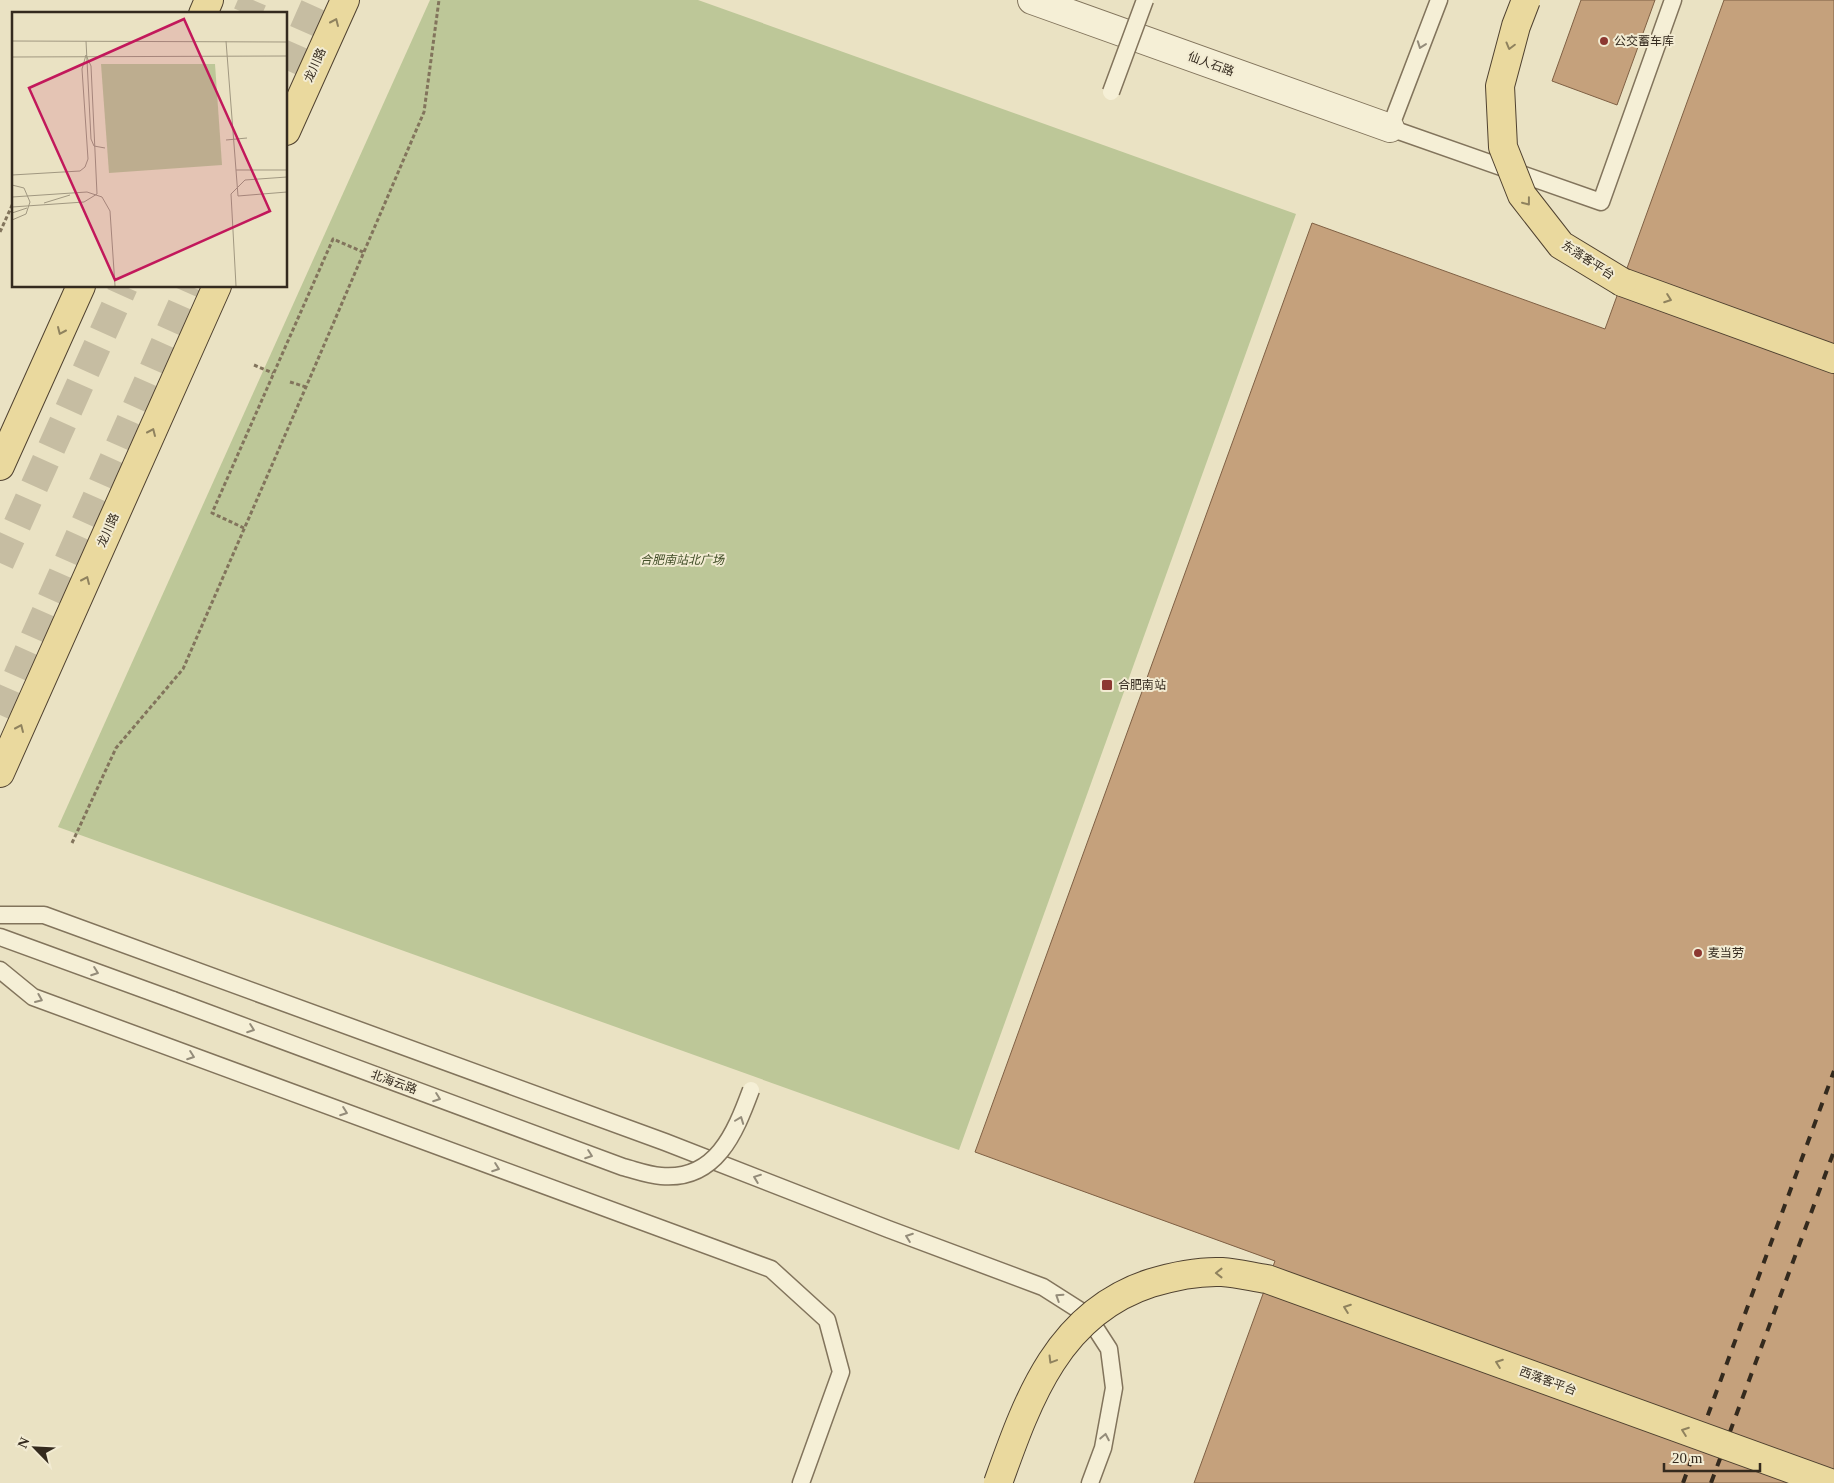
<svg xmlns="http://www.w3.org/2000/svg" width="1834" height="1483" font-family="'Times New Roman','Noto Sans SC',serif">
<style>
.green{fill:#bdc798}
.building{fill:#c5a17c;stroke:#7f6044}
.lines{fill:none;stroke-linecap:round;stroke-linejoin:round}
.trunk-tunnel{stroke:#c6bda2;stroke-width:28;stroke-dasharray:28 14;stroke-linecap:butt}
.service-casing{stroke:#82745c;stroke-width:19}
.minor-casing{stroke:#82745c;stroke-width:30}
.primary-casing{stroke:#504230;stroke-width:30}
.path{stroke:#82745c;stroke-width:3;stroke-dasharray:4 2.5;stroke-linecap:butt}
.service{stroke:#f5efd6;stroke-width:16}
.minor{stroke:#f5efd6;stroke-width:28}
.primary{stroke:#ead99e;stroke-width:28}
.rail{stroke:#342a1e;stroke-width:4;stroke-dasharray:9 9;stroke-linecap:butt}
.service-bridge-casing{stroke:#82745c;stroke-width:19;stroke-linecap:butt}
.primary-bridge-casing{stroke:#504230;stroke-width:30;stroke-linecap:butt}
.service-bridge{stroke:#f5efd6;stroke-width:16}
.primary-bridge{stroke:#ead99e;stroke-width:28}
.oneway{stroke:#8f825e}
.oneway2{stroke:#948c7a}
.poi-dot{fill:#8c3831;stroke:#f2ebd2;stroke-width:2}
.labels{text-anchor:middle;stroke-width:4;stroke-linejoin:round;paint-order:stroke}
.poi-label{font-size:12px;fill:#342a1e;stroke:#f2ebd2;text-anchor:start}
.street-label{font-size:12px;fill:#342a1e;stroke:#f2ebd2}
.park-label{font-size:12px;font-style:italic;fill:#414e27;stroke:#f2ebd2}
.inset-road{fill:none;stroke:#a19881;stroke-width:1}
.view{fill:#c2185b;fill-opacity:0.15;stroke:#c2185b;stroke-width:2.5}
.inset-edge{fill:none;stroke:#342a1e;stroke-width:2.5}
</style>
<rect width="100%" height="100%" fill="#eae2c3"/>
<path class="green" d="M430 0H698L1296 214 959 1150 58 827Z"/>
<path class="building" d="M1581 0H1655L1617 105 1552 81Z
M1724 0H1834V1483H1194L1275 1261 975 1152 1312 223 1605 329Z"/>
<g class="lines">
<path class="trunk-tunnel" d="M247 14 253 0
M286 70 317 0
M0 563 124 286
M0 715 190 286"/>
<g class="service-casing">
<path id="service" d="M1439 0 1390 128 1601 202 1673 0
M0 915H44L665 1142 888 1229 1043 1287 1087 1315 1109 1349 1114 1388 1103 1448 1090 1483
M0 937 173 1000
M0 970 33 997 771 1269 827 1320 841 1372 801 1483"/>
</g>
<g class="minor-casing">
<path id="minor" d="M1032 0 1390 128"/>
</g>
<g class="primary-casing">
<path id="primary" d="M203 14 209 0
M286 131 345 0
M1622 282 1834 359
M0 466 81 286
M0 773 217 286"/>
</g>
<path class="path" d="M0 232 14 201
M254 365 273 373
M290 382 306 387
M244 528 212 513 333 239 363 252
M72 843 116 748 183 669 306 387 424 112 439 0"/>
<use href="#service" class="service"/>
<use href="#minor" class="minor"/>
<use href="#primary" class="primary"/>
<path class="rail" d="M1683 1483 1834 1071
M1711 1483 1834 1151"/>
<g class="service-bridge-casing">
<path id="service-bridge" d="M1111 92 1145 0
M173 1000 623 1167C635 1170 648 1175 661 1176 716 1181 735 1133 751 1090"/>
</g>
<g class="primary-bridge-casing">
<path id="primary-bridge" d="M1526 0 1516 26 1500 86 1503 147 1522 195 1561 245 1622 282
M998 1483C1028 1399 1058 1313 1151 1283 1174 1276 1198 1271 1222 1272 1237 1273 1253 1277 1267 1279L1830 1483"/>
</g>
<use href="#service-bridge" class="service-bridge"/>
<use href="#primary-bridge" class="primary-bridge"/>
</g>
<defs><path id="oneway-chevron" d="M-2-3.5L2.5 0L-2 3.5" fill="none" stroke-width="1.6" stroke-linecap="round" stroke-linejoin="round" transform="scale(1.25)"/></defs>
<g class="oneway">
<use href="#oneway-chevron" transform="translate(335 22) rotate(-66)"/>
<use href="#oneway-chevron" transform="translate(1510 46) rotate(105)"/>
<use href="#oneway-chevron" transform="translate(1527 202) rotate(52)"/>
<use href="#oneway-chevron" transform="translate(1668 299) rotate(20)"/>
<use href="#oneway-chevron" transform="translate(61 331) rotate(114)"/>
<use href="#oneway-chevron" transform="translate(152 432) rotate(-66)"/>
<use href="#oneway-chevron" transform="translate(86 580) rotate(-66)"/>
<use href="#oneway-chevron" transform="translate(20 728) rotate(-66)"/>
<use href="#oneway-chevron" transform="translate(1219 1273) rotate(-180)"/>
<use href="#oneway-chevron" transform="translate(1347 1308) rotate(-160)"/>
<use href="#oneway-chevron" transform="translate(1052 1360) rotate(121)"/>
<use href="#oneway-chevron" transform="translate(1499 1363) rotate(-160)"/>
<use href="#oneway-chevron" transform="translate(1685 1431) rotate(-160)"/>
</g>
<g class="oneway2">
<use href="#oneway-chevron" transform="translate(1421 45) rotate(110)"/>
<use href="#oneway-chevron" transform="translate(95 972) rotate(20)"/>
<use href="#oneway-chevron" transform="translate(39 999) rotate(23)"/>
<use href="#oneway-chevron" transform="translate(251 1029) rotate(20)"/>
<use href="#oneway-chevron" transform="translate(191 1056) rotate(20)"/>
<use href="#oneway-chevron" transform="translate(437 1098) rotate(20)"/>
<use href="#oneway-chevron" transform="translate(344 1112) rotate(20)"/>
<use href="#oneway-chevron" transform="translate(740 1120) rotate(-69)"/>
<use href="#oneway-chevron" transform="translate(589 1155) rotate(20)"/>
<use href="#oneway-chevron" transform="translate(496 1168) rotate(20)"/>
<use href="#oneway-chevron" transform="translate(757 1178) rotate(-159)"/>
<use href="#oneway-chevron" transform="translate(909 1237) rotate(-160)"/>
<use href="#oneway-chevron" transform="translate(1059 1297) rotate(-147)"/>
<use href="#oneway-chevron" transform="translate(1105 1437) rotate(-79)"/>
</g>
<g class="poi-dot">
<circle cx="1604" cy="41" r="5"/>
<rect x="1101" y="679" width="12" height="12" rx="2.5"/>
<circle cx="1698" cy="953" r="5"/>
</g>
<g class="labels">
<g class="poi-label">
<text x="1614" y="45">公交蓄车库</text>
<text x="1118" y="689">合肥南站</text>
<text x="1708" y="957">麦当劳</text>
</g>
<g class="street-label">
<text transform="translate(1211 64) rotate(20)" y="4">仙人石路</text>
<text transform="translate(315 65) rotate(-66)" y="4">龙川路</text>
<text transform="translate(1588 260) rotate(33)" y="4">东落客平台</text>
<text transform="translate(108 530) rotate(-66)" y="4">龙川路</text>
<text transform="translate(394 1082) rotate(20)" y="4">北海云路</text>
<text transform="translate(1548 1381) rotate(20)" y="4">西落客平台</text>
</g>
<g class="park-label">
<text x="682" y="564">合肥南站北广场</text>
</g>
</g>
<g transform="translate(12 12)">
<rect width="275" height="275" fill="#eae2c3"/>
<path d="M89 52H203L210 153 97 161Z" fill="#bdc798"/>
<path class="inset-road" d="M0 29 275 30M74 29 79 127 82 134 93 136M214 29 226 184 275 180M0 45 275 44M214 128 235 126M224 158H275M0 163 68 159 73 155 76 147 70 57 74 43M0 173 12 176 18 190 14 202 0 208M0 185 75 180 90 185 98 199 103 274M32 191 58 183M0 195 72 190 85 182 79 54 74 43M0 201 15 196M224 274 219 182 233 168 275 165"/>
<path class="view" d="M172 7 258 199 103 268 17 76Z"/>
<rect width="275" height="275" class="inset-edge"/>
</g>
<g transform="translate(35 1448) rotate(294)" stroke="#f2ebd2" stroke-width="4" paint-order="stroke">
<path d="M0-4L9 19L0 12L-9 19Z" fill="#342a1e"/>
<text y="-8" font-size="14" font-weight="bold" text-anchor="middle" fill="#342a1e">N</text>
</g>
<path d="M1664 1463v8h96v-8" fill="none" stroke="#342a1e" stroke-width="2.5"/>
<text x="1672" y="1463" font-size="15" fill="#342a1e" stroke="#f2ebd2" stroke-width="4" paint-order="stroke">20 m</text>
</svg>
